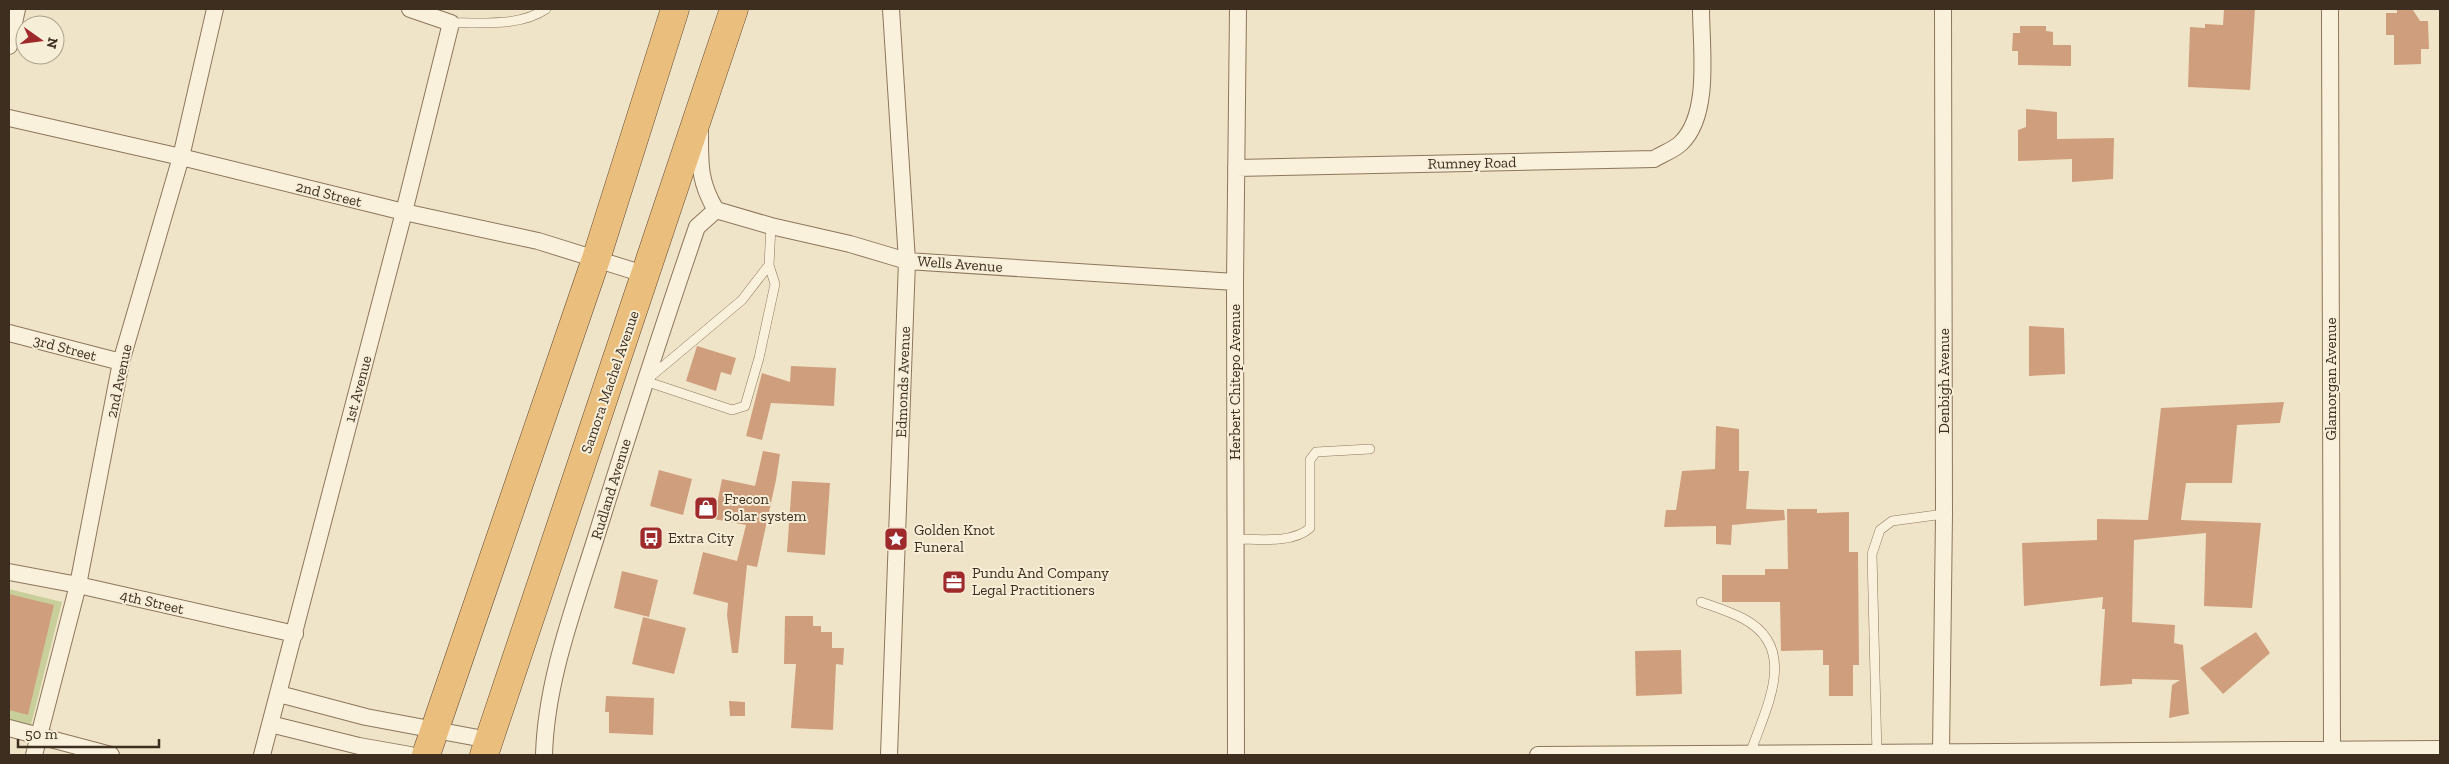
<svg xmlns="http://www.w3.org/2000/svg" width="2449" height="764" font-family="'Zilla Slab',serif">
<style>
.green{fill:#c9cf9b}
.building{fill:#cf9f7d}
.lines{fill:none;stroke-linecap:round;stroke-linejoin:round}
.service-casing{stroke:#8d765c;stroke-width:10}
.minor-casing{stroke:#8d765c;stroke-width:18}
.trunk-casing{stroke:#5b4430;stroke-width:29}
.service{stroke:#faf1dc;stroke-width:9}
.minor{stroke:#faf1dc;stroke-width:16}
.trunk{stroke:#eabe7c;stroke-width:28}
.labels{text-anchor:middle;stroke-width:4;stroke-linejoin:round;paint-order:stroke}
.street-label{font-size:15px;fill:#3d2e20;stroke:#f7eed8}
.poi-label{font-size:15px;fill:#3d2e20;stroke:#f7eed8;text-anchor:start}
</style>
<rect width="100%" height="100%" fill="#f0e4c8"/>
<path class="green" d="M9 589 62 602 31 725 9 720Z"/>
<path class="building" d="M2224 9H2255L2250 90 2188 87 2190 27 2205 28V24L2223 25Z
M2397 10H2413L2420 21H2428L2429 49H2421V64L2394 65V35H2386V13H2397Z
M2020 26H2046V31L2053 32V45H2071V66L2018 65V51H2012L2013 33H2020Z
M2026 109 2057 112V139L2114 138 2113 179 2072 182V159L2018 161V130L2026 127Z
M2029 326 2064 328 2065 374 2029 376Z
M697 346 736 358 731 375 721 372 716 391 686 381Z
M791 366 836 368 834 406 771 403 762 440 746 436 762 373 790 382Z
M2284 402 2280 423 2237 425 2232 483H2186L2181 520 2261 523 2252 608 2204 606 2206 533 2134 540 2132 622 2175 625 2174 643 2183 645 2189 714 2169 718 2172 685 2180 680 2132 679V684L2100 686 2105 609H2102L2103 597 2024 606 2022 543 2097 540V519L2148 520 2161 408Z
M1716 426 1739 429V471H1749L1746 509 1784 510 1785 520 1732 525 1731 545 1716 544V526L1664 527 1666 510H1676L1682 471 1715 469Z
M763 451 780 454 776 480 757 567 747 565 738 653H732L727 615 728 603 693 594 703 552 737 561 746 525 714 519 722 479 755 486Z
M659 470 692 479 683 515 650 506Z
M792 481 830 483 825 555 787 552Z
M1787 509H1817V513L1849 512V552H1858L1859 665H1853V696H1829V665H1823V650L1781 651 1780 602H1722V575H1765V569H1788Z
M622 571 658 580 649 617 614 608Z
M9 594 54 605 28 715 9 710Z
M785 616H813V626H821V632H832V648H844L843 665 836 664 833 730 791 728 796 664H784Z
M643 617 686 628 674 674 632 664Z
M2256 632 2270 653 2223 694 2200 668Z
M1681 650 1682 694 1636 696 1635 651Z
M606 696 654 698 653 735 609 733V712H605Z
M729 701 745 702V716H730Z"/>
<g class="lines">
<g class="service-casing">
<path id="service" d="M451 23C483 22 519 27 546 9
M649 378 742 300 769 265 771 226
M645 381 732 410 745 406 759 358 775 284 769 265
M1235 539C1258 539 1292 544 1310 528V460L1316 452 1370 449
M1701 602C1715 607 1731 612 1744 619 1800 649 1765 709 1750 754
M1877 755 1872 554 1880 530 1892 521 1944 514"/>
</g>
<g class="minor-casing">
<path id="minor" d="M2330 9 2332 750
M9 46 17 9
M9 118 181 157 404 212 538 241 647 275
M700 133C700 164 699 182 716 210
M1236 168 1654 159C1662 154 1674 150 1681 143 1711 114 1701 48 1701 9
M9 333 121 362
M9 572 78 585 295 634
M279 694 366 717 489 740
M270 724 359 746 410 755
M9 728 111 755
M1941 752 1944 514 1943 9
M34 755 78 585 121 362 181 157 215 9
M262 755 404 212 451 23 410 9
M544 755C546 680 575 605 597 534 629 431 662 329 697 227L716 210 771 226 850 244 907 261 1235 282
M889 755 907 261 891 9
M1236 755 1235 282 1238 9
M1538 755 2440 749"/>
</g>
<g class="trunk-casing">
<path id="trunk" d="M426 755 596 259 675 9
M484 755 734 9"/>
</g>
<use href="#service" class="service"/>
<use href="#minor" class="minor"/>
<use href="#trunk" class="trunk"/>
</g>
<defs>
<g id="shop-square" transform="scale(1.25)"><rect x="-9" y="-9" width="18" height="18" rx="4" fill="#9e2a2b" stroke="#f7eed8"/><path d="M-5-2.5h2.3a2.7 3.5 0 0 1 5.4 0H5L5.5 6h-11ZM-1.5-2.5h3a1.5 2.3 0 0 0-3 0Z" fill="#fff"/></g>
<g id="bus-square" transform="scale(1.25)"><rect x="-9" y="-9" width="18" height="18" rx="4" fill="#9e2a2b" stroke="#f7eed8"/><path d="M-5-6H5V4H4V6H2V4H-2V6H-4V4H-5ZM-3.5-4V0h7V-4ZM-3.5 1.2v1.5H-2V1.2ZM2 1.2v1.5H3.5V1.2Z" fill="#fff"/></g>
<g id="sight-square" transform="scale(1.25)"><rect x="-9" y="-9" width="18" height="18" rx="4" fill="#9e2a2b" stroke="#f7eed8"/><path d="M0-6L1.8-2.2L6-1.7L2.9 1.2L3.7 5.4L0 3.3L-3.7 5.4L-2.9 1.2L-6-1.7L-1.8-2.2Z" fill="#fff"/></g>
<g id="office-square" transform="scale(1.25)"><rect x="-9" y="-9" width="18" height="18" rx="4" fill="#9e2a2b" stroke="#f7eed8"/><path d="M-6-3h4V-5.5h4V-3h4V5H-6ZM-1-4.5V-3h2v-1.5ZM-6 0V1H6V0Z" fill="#fff"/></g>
</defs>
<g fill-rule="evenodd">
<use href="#shop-square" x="706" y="508"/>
<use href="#bus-square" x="651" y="538"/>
<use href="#sight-square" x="896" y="539"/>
<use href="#office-square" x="954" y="582"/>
</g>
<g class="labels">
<g class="street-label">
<text transform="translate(1472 163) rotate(-1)" y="5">Rumney Road</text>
<text transform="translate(329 194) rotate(14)" y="5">2nd Street</text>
<text transform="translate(960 264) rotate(4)" y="5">Wells Avenue</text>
<text transform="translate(65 348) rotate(15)" y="5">3rd Street</text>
<text transform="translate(2331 379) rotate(-90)" y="5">Glamorgan Avenue</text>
<text transform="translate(119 381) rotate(-78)" y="5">2nd Avenue</text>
<text transform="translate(1944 381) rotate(-90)" y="5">Denbigh Avenue</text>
<text transform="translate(610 382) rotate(-71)" y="5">Samora Machel Avenue</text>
<text transform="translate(903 382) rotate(-88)" y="5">Edmonds Avenue</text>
<text transform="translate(1235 382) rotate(-90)" y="5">Herbert Chitepo Avenue</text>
<text transform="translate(358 389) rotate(-75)" y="5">1st Avenue</text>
<text transform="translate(611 489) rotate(-73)" y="5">Rudland Avenue</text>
<text transform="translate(152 602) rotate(13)" y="5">4th Street</text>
</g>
<g class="poi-label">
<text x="724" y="504">Frecon<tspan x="724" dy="17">Solar system</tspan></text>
<text x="914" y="535">Golden Knot<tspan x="914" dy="17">Funeral</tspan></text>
<text x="668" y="543">Extra City</text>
<text x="972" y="578">Pundu And Company<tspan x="972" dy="17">Legal Practitioners</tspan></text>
</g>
</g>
<rect width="2449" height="764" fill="none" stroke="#3d2e20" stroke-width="20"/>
<g transform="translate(40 40) rotate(104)"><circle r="24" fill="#f7eed8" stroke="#ada18e"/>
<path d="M0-4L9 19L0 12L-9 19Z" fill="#9e2a2b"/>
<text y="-8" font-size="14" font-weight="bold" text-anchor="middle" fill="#3d2e20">N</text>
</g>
<path d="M18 739v8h141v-8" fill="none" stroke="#3d2e20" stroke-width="2.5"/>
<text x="25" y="739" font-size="15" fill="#3d2e20" stroke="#f7eed8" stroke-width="4" paint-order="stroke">50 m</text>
</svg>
